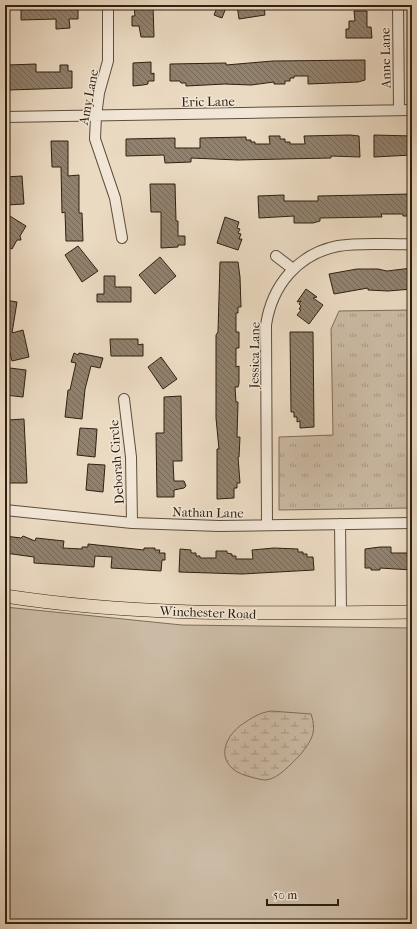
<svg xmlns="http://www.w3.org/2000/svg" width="417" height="929" font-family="'IM FELL French Canon',serif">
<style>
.green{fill:#cbbaa4;stroke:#7d6d5a}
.wetland{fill:url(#wetland-marsh);stroke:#7d6d5a}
.park{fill:url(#park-tufts);stroke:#7d6d5a}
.building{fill:url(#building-back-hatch);stroke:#2f2011}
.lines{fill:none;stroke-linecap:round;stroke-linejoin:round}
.minor-casing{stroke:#5e4e3d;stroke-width:12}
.major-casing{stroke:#2f2011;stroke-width:14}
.minor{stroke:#f2e7d7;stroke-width:10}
.major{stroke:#ebdac2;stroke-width:13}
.labels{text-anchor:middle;stroke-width:3;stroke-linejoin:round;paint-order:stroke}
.street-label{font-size:13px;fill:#2f2011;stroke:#f2e7d7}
</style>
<defs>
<pattern id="wetland-marsh" width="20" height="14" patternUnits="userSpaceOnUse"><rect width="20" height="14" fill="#cbbaa4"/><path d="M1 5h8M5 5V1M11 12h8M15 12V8" fill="none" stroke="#a59784"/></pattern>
<pattern id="park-tufts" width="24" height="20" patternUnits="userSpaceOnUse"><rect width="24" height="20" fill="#cbbaa4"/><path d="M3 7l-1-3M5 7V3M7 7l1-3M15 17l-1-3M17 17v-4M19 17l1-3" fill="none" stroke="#a59784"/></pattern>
<pattern id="building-back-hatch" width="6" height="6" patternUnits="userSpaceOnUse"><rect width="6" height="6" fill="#91816d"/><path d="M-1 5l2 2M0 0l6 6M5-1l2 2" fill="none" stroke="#776958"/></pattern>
</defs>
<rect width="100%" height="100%" fill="#ebdac2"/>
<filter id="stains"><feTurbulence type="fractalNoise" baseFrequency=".005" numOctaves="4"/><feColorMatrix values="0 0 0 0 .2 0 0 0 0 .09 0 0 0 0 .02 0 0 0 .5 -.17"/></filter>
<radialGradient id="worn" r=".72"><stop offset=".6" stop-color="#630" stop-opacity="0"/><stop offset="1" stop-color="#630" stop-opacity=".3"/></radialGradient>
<path class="green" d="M5 607 182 625 412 628V924H5Z"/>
<path class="wetland" d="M271 711 311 714C317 732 312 740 300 755 292 763 278 779 266 780 261 780 255 778 251 777 219 770 217 744 241 725 252 718 258 713 271 711Z"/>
<path class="park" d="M412 310V508L279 510V437L333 435 331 329 339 311Z"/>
<path class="building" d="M21 5H78V19H69L70 28 56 29V19L21 20Z
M134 5H153L154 37H141L139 26H132V16H135Z
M218 5H227L222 18 214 15Z
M237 5H264L265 15 239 19Z
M354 11H367V27H371L372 38H346V29H349V21H355Z
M365 60V80L358 82 308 84V76H294V78H290V81H285V84H274V82L251 85 225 84 186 86V83H181L180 81H170V64L226 63V65L273 61Z
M151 62V74L154 73V81H148V84L143 85 133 86V63Z
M36 64V72H60V65H68V71H72V88L8 90V65Z
M350 135 359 136 360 157 331 156V158L238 160 191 158V162L165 163 164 155 126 156V139L175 138V148H200V138L246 137V140H251V142H255V144H270L269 136H280V139H285V142H290V144H305L304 136Z
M374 135 412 136V155L374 157Z
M51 141H68V176L79 175V213H82L83 241H66L65 212 62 213 61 167H52Z
M22 176 24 204 7 205 5 177Z
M150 184H175L176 221H178V236H185V245H178V247L161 248V212H151Z
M412 194V216H403V214H381L382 217H377L320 218V221L313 223H294V216L259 218 258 196 284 195V201H318V196Z
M5 213 26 226 20 236 21 240H17L12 249 5 245Z
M225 217 239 222 237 228 240 229 238 233 241 234 239 239H242L238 250 217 243Z
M78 246 98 271 82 282 65 255Z
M160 257 176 276 155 294 139 275Z
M220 262H238L240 277 241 307H238V313H236V332H239V348H236V367L239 366V383L238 387H235L236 402H238L237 437H240L239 457H238L240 483H237V488H234V498L217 499V449H219L216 418V335L218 332Z
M412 268V289L388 291 368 290V288L334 294 329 274 357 269H378L387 271Z
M104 276H115V287H131V302H97V294H104Z
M306 289 317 297 313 298 323 305 309 324 297 315 301 310 299 309 301 306 299 304 301 301 297 302Z
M5 300 17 302 12 333 23 330 29 357 12 361 9 349 5 348Z
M290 332H313L314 427 300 428V421L297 422V417H294V412H291Z
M110 339H138V345L143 344V356H111Z
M74 353 78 355 79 353 103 358 100 368 91 366 85 389 82 419 65 417 68 390H70L76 363 71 362Z
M161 357 177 379 163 389 148 367Z
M10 368 26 370 23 397 5 395Z
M181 396 182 461H173L174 481H184L186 486 184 488 174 490V497H157L156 433H164V397Z
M24 419 27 483H9L8 420Z
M80 428 97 429 95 457 77 455Z
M88 464 105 465 103 492 86 490Z
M5 536 21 538 23 536 35 541 36 538 64 541 63 548 82 549V547H88V544L144 550V548H155V550H160L159 553H165V560H162L161 571 111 568 112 557 95 556 94 567 34 563V557L5 553Z
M380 547H391V553H412V570L380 568V570H371V568H365V549Z
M274 548 298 549V552H303V554H307V557H313L314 570 242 574 179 572 180 549 191 550V553H196V556H200V558H216V551H227V553L232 554V556H236V559H253L252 550Z"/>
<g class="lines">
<g class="minor-casing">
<path id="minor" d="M108 5V61L99 93 96 116 95 139 115 198 122 238
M398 5 399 110
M5 117 412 110
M276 256 293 269
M124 399 131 457 132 523
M5 510 132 523 219 526 412 523
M340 524 341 613
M267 525 266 325C272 285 298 254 338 246 361 242 388 245 412 244"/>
</g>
<g class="major-casing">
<path id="major" d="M5 596C140 617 276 613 412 612"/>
</g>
<use href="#minor" class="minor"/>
<use href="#major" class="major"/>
</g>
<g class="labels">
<g class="street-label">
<text transform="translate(385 58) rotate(-91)" y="5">Anne Lane</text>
<text transform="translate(88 97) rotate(-79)" y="5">Amy Lane</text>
<text transform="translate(208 101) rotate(-1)" y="5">Eric Lane</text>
<text transform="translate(254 355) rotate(-89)" y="5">Jessica Lane</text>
<text transform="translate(116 462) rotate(-94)" y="5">Deborah Circle</text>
<text transform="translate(208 512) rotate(1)" y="5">Nathan Lane</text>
<text transform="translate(208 612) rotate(2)" y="5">Winchester Road</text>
</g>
</g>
<rect width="417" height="929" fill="none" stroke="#ebdac2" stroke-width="20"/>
<rect x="6" y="6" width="405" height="917" fill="none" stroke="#2f2011" stroke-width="2"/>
<rect x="10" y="10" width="397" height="909" fill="none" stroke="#2f2011"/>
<path d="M267 899v6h71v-6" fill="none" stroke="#2f2011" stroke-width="2"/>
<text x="273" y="899" font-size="12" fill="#2f2011" stroke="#f2e7d7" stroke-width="3" paint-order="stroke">50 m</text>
<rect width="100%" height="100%" filter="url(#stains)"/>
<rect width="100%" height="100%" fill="url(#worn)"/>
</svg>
